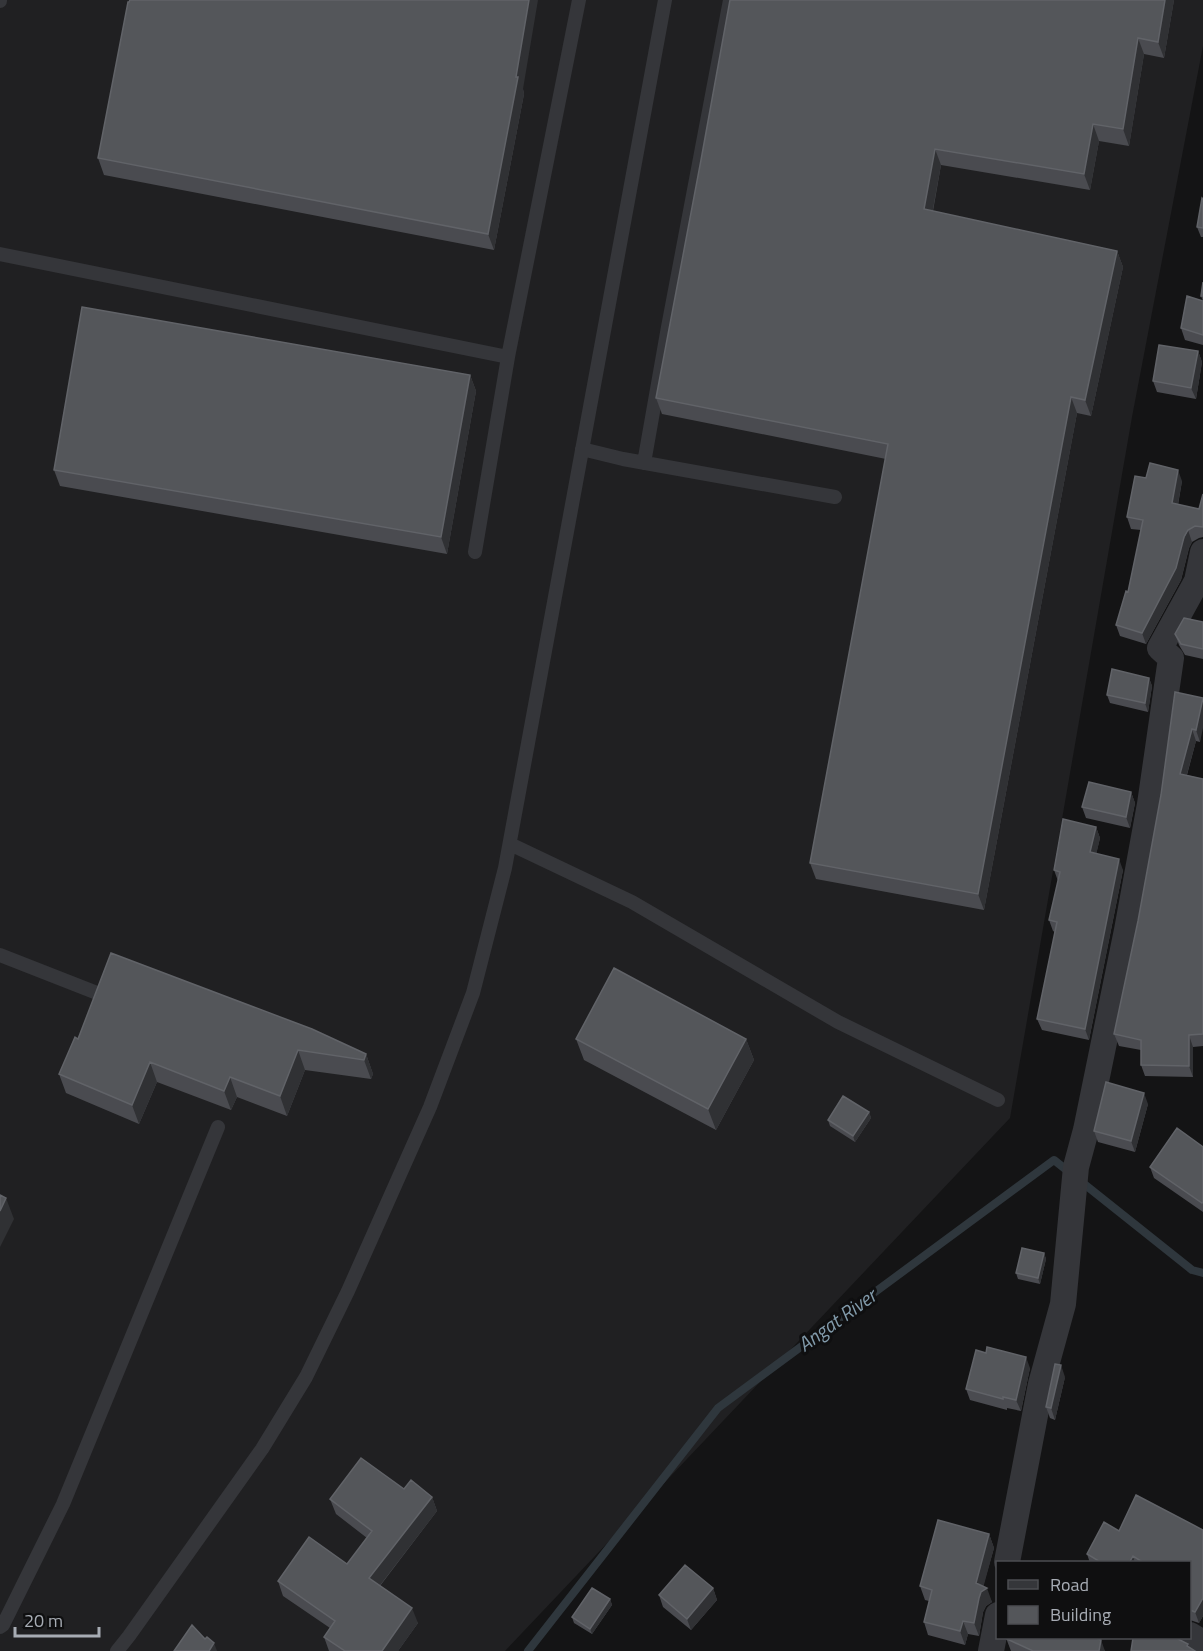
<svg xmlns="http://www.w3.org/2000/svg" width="1203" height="1651" font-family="'Titillium Web',sans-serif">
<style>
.built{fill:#202022}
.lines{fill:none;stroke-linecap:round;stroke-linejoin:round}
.stream{stroke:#2f373d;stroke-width:8}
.lane{stroke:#35363a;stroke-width:14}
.street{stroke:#35363a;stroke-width:26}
.wall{fill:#4a4b50}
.shaded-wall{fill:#303134}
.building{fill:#54565a;stroke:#616368;stroke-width:1.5}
.labels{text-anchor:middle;stroke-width:6;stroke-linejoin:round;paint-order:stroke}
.water-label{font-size:20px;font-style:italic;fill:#829bab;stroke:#0f0f10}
</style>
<rect width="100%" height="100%" fill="#141415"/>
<path class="built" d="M0 0H1203V46L1132 417 1010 1118 505 1651H0Z"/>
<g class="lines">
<path class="stream" d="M528 1651 718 1408 1054 1160 1192 1270 1203 1273"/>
<path class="lane" d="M0 1V0
M0 254 508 357
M582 449 623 459 835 497
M644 463 668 327 730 0
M475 552 508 357 579 0
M510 844 632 902 838 1022 998 1100
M0 955 97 993
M0 1627 3 1625 63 1504 218 1127
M117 1651 129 1636 262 1449 306 1377 348 1291 430 1107 473 993 505 868 665 0"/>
<path class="street" d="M1007 1562 1041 1384 1063 1304 1076 1167 1086 1130 1127 930 1150 804 1171 658 1160 648 1197 581 1203 552
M1190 1635 1203 1643
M991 1651 998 1615"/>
</g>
<path class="wall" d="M730 0H1174L1164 58 1144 54 1129 146 1099 141 1090 190 941 165 933 211 1117 251 1123 267 1091 416 1077 413 984 910 816 879 810 863 886 459 662 414 656 398 701 160Z
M129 2 523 89 524 94 494 250 104 175 98 158Z
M1203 199V237H1201L1197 227Z
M1203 282V345L1185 340 1181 328 1203 301 1201 296Z
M1198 351 1202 362 1196 399 1157 392 1153 381Z
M470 375 476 391 447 554 60 486 54 470Z
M1146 478 1182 481 1178 505 1199 509 1203 494V537L1199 538 1192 542 1189 548 1181 580 1146 644 1120 636 1116 625 1128 592 1141 530 1131 529 1127 517Z
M1203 622V659L1185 655 1179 645 1175 634Z
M1149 678 1152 686 1148 712 1110 703 1107 695Z
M1203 698 1200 742 1196 741 1187 775 1203 779V1046L1193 1047V1077L1145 1076 1141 1065V1050L1119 1046 1114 1034 1138 921 1161 795Z
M1131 792 1135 803 1130 828 1086 818 1082 807Z
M1096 827 1100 838 1096 854 1123 870 1089 1040 1042 1030 1037 1019 1055 932 1053 931 1049 920 1058 881 1054 870Z
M78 1039 366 1054 373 1074 371 1079 305 1070 287 1116 237 1097 231 1110 157 1082 139 1124 66 1093 59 1074Z
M576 1039H746L754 1060 716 1130 584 1060Z
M1148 1104 1135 1152 1098 1142 1094 1131Z
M869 1112 871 1118 855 1142 830 1126 828 1120Z
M1203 1147V1212L1154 1178 1150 1167Z
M1044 1253 1046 1259 1040 1284 1018 1279 1016 1273Z
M1030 1368 1021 1411 1007 1408V1410L970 1400 966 1389Z
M1065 1377 1055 1420 1050 1418 1046 1407Z
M404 1489 432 1497 437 1511 380 1586 418 1623 398 1651H329L324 1637 330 1628 283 1596 278 1581 347 1564 367 1538 336 1514 330 1499Z
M1203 1530V1616L1199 1623 1190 1620V1563H1090L1087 1554 1119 1531Z
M989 1534 994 1548 983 1586 992 1602 986 1606 983 1612 979 1636 968 1634 965 1645 928 1635 924 1622 929 1601 925 1600 920 1586Z
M713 1588 717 1600 691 1630 663 1607 659 1595Z
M610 1599 612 1605 592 1634 574 1623 572 1617Z
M1006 1638H1096L1105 1651H1011Z"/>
<path class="shaded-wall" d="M529 0H538L523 89 524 94 494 250 488 234Z
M1165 0H1174L1164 58 1158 42Z
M1138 38 1144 54 1129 146 1123 129Z
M1093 124 1099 141 1090 190 1084 174Z
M935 149 941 165 930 225 924 209Z
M1117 251 1123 267 1091 416 1085 400Z
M1198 351 1202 362 1196 399 1191 388Z
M470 375 476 391 447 554 441 537Z
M1071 397 1077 413 984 910 978 894Z
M1178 470 1182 481 1176 515 1172 503Z
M1188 530 1192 542 1189 548 1181 580 1146 644 1142 633Z
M1149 678 1152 686 1148 712 1145 703Z
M1203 699V728L1200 742 1196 730Z
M1192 729 1196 741 1184 785 1180 774Z
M1131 792 1135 803 1130 828 1126 817Z
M1096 827 1100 838 1094 864 1090 852Z
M1119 859 1123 870 1089 1040 1085 1029Z
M1189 1035 1193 1047V1077L1189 1066Z
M746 1039 754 1060 716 1130 708 1109Z
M298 1050 305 1070 287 1116 280 1096Z
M366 1054 373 1074 371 1079 364 1060Z
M150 1062 157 1082 139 1124 132 1105Z
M230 1077 237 1097 231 1110 224 1091Z
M1144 1093 1148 1104 1135 1152 1131 1141Z
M869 1112 871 1118 855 1142 853 1136Z
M6 1198 14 1219 0 1247V1211Z
M1044 1253 1046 1259 1040 1284 1038 1278Z
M1026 1357 1030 1368 1021 1411 1016 1400Z
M1061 1365 1065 1377 1055 1420 1051 1408Z
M432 1497 437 1511 374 1593 369 1578Z
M989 1534 994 1548 982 1592 987 1588 992 1602 986 1606 983 1612 979 1636 974 1623 976 1583Z
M1133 1556 1135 1563H1129Z
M713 1588 717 1600 691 1630 687 1619Z
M1203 1598V1616L1199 1623 1195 1612Z
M610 1599 612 1605 592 1634 590 1629Z
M412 1608 418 1623 398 1651H382Z
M963 1621 968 1634 965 1645 960 1631Z
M1101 1640 1105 1651H1099Z
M214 1643 217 1651H209Z"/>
<path class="building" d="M130 0H529L516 77H518L488 234 98 158 128 2H129Z
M730 0H1165L1158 42 1138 38 1123 129 1093 124 1084 174 935 149 924 209 1117 251 1085 400 1071 397 978 894 810 863 888 444 656 398 701 160Z
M1202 198 1203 199V228L1197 227Z
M1203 282V296H1201Z
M1187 296 1203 301V335L1181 328Z
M82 307 470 375 441 537 54 470Z
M1159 345 1198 351 1191 388 1153 381Z
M1150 463 1178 470 1172 503 1199 509 1203 494V527L1195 526 1188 530 1184 537 1176 568 1142 633 1116 625 1126 591 1128 592 1143 520 1127 517 1135 476 1146 478Z
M1184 618 1203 622V649L1181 644 1175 634Z
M1112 669 1149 678 1145 703 1107 695Z
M1175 692 1203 698 1196 730 1192 729 1180 774 1203 779V1034L1189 1035V1066L1141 1065V1040L1114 1034 1138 921 1161 795Z
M1089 782 1131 792 1126 817 1082 807Z
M1063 819 1096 827 1090 852 1119 859 1085 1029 1037 1019 1057 922 1049 920 1060 872 1054 870Z
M111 953 312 1029 366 1054 364 1060 298 1050 280 1096 230 1077 224 1091 150 1062 132 1105 59 1074 75 1037 78 1039Z
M614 968 746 1039 708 1109 576 1039Z
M1106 1082 1144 1093 1131 1141 1094 1131Z
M843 1096 869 1112 853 1136 828 1120Z
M1177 1128 1203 1147V1202L1202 1203 1150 1167Z
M0 1195 6 1198 0 1211Z
M1022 1248 1044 1253 1038 1278 1016 1273Z
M987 1347 1026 1357 1016 1400 1003 1397V1399L966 1389 976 1350 986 1353Z
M1055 1364 1061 1365 1051 1408 1046 1407Z
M361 1458 404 1489 411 1480 432 1497 369 1578 412 1608 382 1651H345L324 1637 335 1621 278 1581 309 1537 347 1564 372 1531 330 1499Z
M1136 1495 1203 1530V1598L1195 1612 1190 1610V1563H1144L1133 1556 1129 1563H1102L1087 1554 1104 1522 1119 1531Z
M938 1520 989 1534 976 1583 987 1588 981 1592 979 1598 974 1623 963 1621 960 1631 924 1622 932 1590 920 1586Z
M685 1565 713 1588 687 1619 659 1595Z
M592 1588 610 1599 590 1629 572 1617Z
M192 1625 205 1639 207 1637 214 1643 209 1651H174Z
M1007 1638H1096L1101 1640 1099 1651H1033L1007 1639Z
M1133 1638H1179L1178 1639 1188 1644 1187 1646 1195 1651H1131Z"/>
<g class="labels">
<g class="water-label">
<text transform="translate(837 1320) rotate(-36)" y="7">Angat River</text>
</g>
</g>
<rect x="996" y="1561" width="195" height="78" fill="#0f0f10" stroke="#4c4e52" stroke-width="1.5"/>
<rect x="1008" y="1580" width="30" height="9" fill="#35363a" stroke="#4c4e52" stroke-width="1.5"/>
<text x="1050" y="1591" font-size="18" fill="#a7acb4">Road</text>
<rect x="1008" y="1606" width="30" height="18" fill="#54565a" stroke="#4c4e52" stroke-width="1.5"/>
<text x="1050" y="1621" font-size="18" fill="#a7acb4">Building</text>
<path d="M15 1627v9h84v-9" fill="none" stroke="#a7acb4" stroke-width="3"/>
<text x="24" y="1627" font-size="18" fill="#a7acb4" stroke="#0f0f10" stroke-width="4.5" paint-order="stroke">20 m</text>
</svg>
